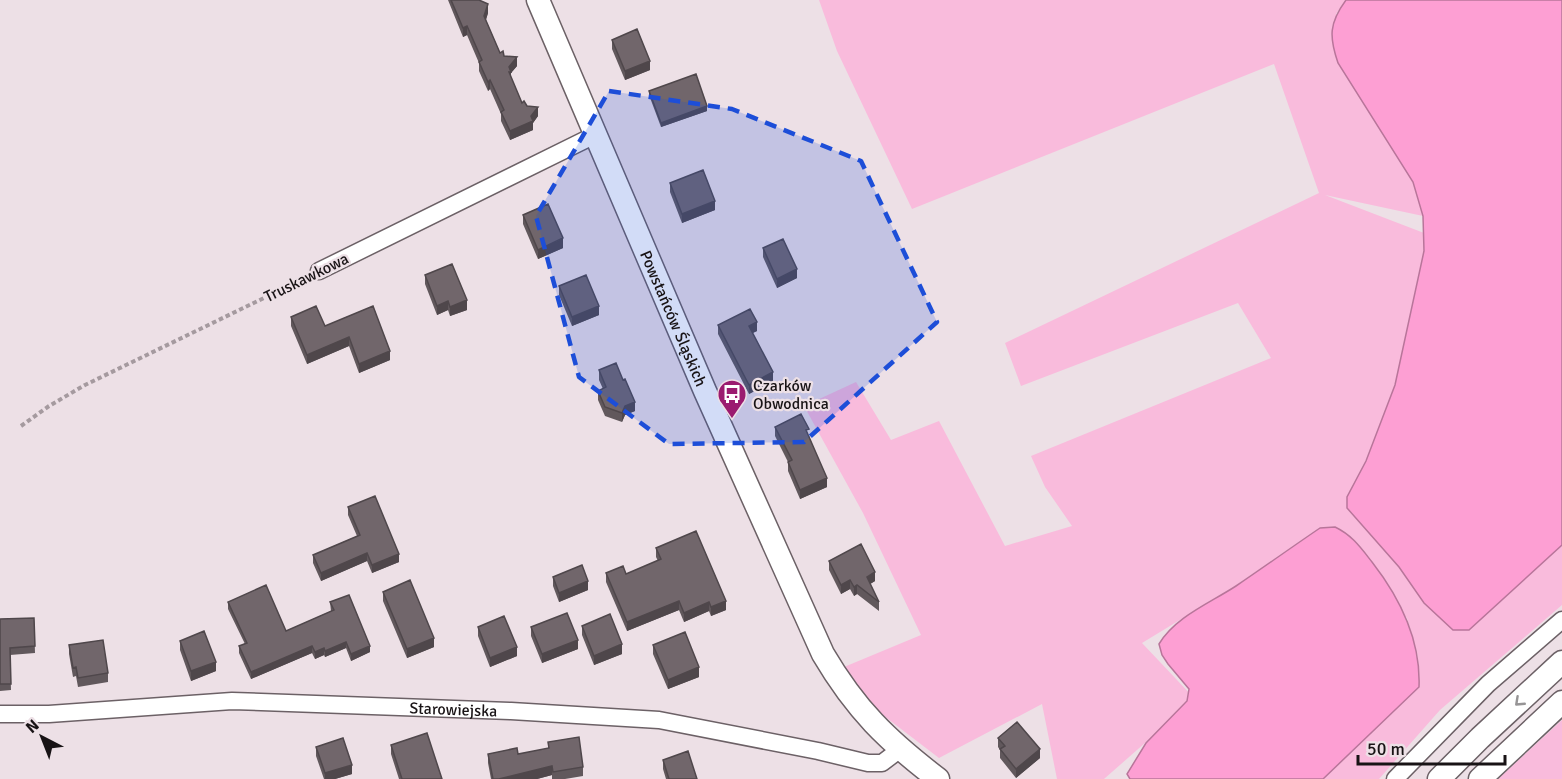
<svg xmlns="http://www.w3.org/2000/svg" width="1562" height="779" font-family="Signika,sans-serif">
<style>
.green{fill:#f9bbdc;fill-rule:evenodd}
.water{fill:#fd9fd3;stroke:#b8759a;stroke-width:1.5}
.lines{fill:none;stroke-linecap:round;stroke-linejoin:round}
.street-casing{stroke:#6c6166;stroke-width:19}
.secondary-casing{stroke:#6c6166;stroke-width:25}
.path{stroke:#a59a9f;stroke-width:4;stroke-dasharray:4.5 3;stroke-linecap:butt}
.street{stroke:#fff;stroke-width:16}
.secondary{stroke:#fff;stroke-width:22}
.wall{fill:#61585c}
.shaded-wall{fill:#4f474b}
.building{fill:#71666b;stroke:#4f474b;stroke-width:1.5}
.oneway{stroke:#979596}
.marked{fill:#1d4ed8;fill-opacity:0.2;stroke:#1d4ed8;stroke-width:4.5;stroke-dasharray:12 8;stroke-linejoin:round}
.labels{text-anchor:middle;stroke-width:4.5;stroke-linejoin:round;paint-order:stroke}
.street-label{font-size:16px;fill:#181315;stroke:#ede0e6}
.poi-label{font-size:16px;fill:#181315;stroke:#ede0e6;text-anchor:start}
</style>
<rect width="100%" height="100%" fill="#ede0e6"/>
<path class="green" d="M819 0H1346L1336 14 1413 182 1419 202 1440 213 1425 233 1424 251 1395 385 1366 461 1348 497 1347 508 1399 567 1424 603 1519 584 1562 545V605L1440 710 1379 779H1323L1418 687 1419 670 1417 652 1407 618 1320 528 1234 587 1142 643 1195 699 1104 779H1057L1042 704 939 758 871 706 844 667 921 635 863 513 804 406 856 382 891 440 939 421 1005 546 1072 526 1045 487 1031 456 1271 358 1238 303 1021 386 1005 343 1319 193 1274 64 912 209 837 51ZM1325 195 1423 216 1424 233Z
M1562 720V779H1498Z"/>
<path class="water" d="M1346 0H1562V545L1469 630H1453L1424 603 1399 567 1347 508V497L1366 461 1395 385 1424 251 1423 216 1413 182 1338 63C1329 37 1329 23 1346 0Z
M1335 527C1352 535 1361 548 1372 562 1400 598 1421 640 1419 687L1323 779H1130L1127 774 1146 743 1187 701 1189 689 1168 664 1162 655 1159 644C1175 617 1210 603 1236 586 1264 567 1292 547 1320 528Z"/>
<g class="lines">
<g class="street-casing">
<g id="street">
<path d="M319 271 595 135"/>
<path id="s1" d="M0 714H49L232 701 511 711 659 720 818 751 868 763H882L899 750"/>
<path d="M1395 779 1488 684 1562 620"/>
</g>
</g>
<g class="secondary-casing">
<g id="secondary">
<path id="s2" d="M538 0 705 391 823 654C856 710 887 740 938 779"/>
<path d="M1439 779 1480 738 1562 662"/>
<path d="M1480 779 1562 702"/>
</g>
</g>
<path class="path" d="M21 426 49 406 85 385 305 278"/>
<use href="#street" class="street"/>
<use href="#secondary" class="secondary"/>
</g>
<path class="wall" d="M448 0H479L488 13 486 20 500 53 517 66 511 73V78L522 103 538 116 533 123V130L510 140 501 121V114L490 89 488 91 479 71V63L467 35 463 37Z
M612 40 650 70 625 80 612 49Z
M649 91 707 111 661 127 649 95Z
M670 183 715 210 682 223 670 192Z
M523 215 563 248 538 259 523 224Z
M763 248 797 278 777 288 763 257Z
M425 275 467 310 450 316 448 310 437 315 425 284Z
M559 286 599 315 572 326 559 295Z
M373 306 390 360 359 373 349 346 307 364 291 326V317L325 326Z
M718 325 757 331 752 333 773 381 749 394 718 334Z
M599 370 635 411 625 415 622 422 605 416 598 400V391L603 389 599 380Z
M775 427 809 436 827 487 800 499 788 471V462L775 436Z
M348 507 399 562 372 573 367 561 321 581 313 563V555L357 536 348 515Z
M656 548 726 610 711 616 709 611 684 622 679 610 627 631 606 582V573L626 574 658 561 656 557Z
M829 561 875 581 870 584 879 602V611L857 594 854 596 850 589 841 594 829 570Z
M553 577 588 590 559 602 553 586Z
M383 592 434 647 407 658 383 601Z
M228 602 286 631 331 611 330 602 370 652 351 661 346 648 325 657 324 655 315 659 312 653 251 679 239 653V646L245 644 228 609Z
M34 618 35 653 10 655 11 690 0 691V619Z
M582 626 622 654 594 665 582 635Z
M478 627 517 656 490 667 478 636Z
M531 627 578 649 542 663 531 636Z
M180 641 216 671 191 681 180 650Z
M69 645 108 673V682L78 687 76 676 73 677 69 654Z
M653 645 699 677 668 689 653 654Z
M998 738 1040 758 1016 778 1000 758V750L998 747Z
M548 742 583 767V776L565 779H552V775L537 779H491L488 763V754H518L548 749Z
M391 745 442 779H399L391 754Z
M316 747 352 774 335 779H324L316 756Z
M663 760 697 779H666L663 769Z"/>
<path class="shaded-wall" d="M488 4V13L484 25V16Z
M467 26V35L463 37V28Z
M517 57V66L511 73V81L509 82V67Z
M650 61V70L625 80V71Z
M490 80V89L488 91V82Z
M707 106V111L661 127V123Z
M538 107V116L533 123V130L510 140V131L531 116Z
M715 201V210L682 223V214Z
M563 238V248L538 259V250Z
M797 269V278L777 288V279Z
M467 300V310L450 316V307Z
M448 301V310L437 315V306Z
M599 306V315L572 326V317Z
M757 322V331L749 335V326Z
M349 337V346L307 364V355Z
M390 351V360L359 373V364Z
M773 372V381L749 394V385Z
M635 402V411L625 415 622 422V413L625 406Z
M827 478V487L800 499V490Z
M367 553V561L321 581V573Z
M399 554V562L372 573V565Z
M875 572V581L867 586V577Z
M850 580V589L841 594V585Z
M588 581V590L559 602V593Z
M857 585V594L854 596V587Z
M679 601V610L627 631V622Z
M726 601V610L711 616V607Z
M709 602V611L684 622V613Z
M434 638V647L407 658V649Z
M578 640V649L542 663V654Z
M346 642V648L325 657V651Z
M622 644V654L594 665V656Z
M312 646V653L251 679V672Z
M370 646V652L351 661V654Z
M517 647V656L490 667V658Z
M324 648V655L315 659V652Z
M216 662V671L191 681V671Z
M699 667V677L668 689V680Z
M1040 749V758L1016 778V769Z
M352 765V774L335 779H325V773Z
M552 766V775L537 779H499Z"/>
<path class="building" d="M451 0H479L488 4 484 16 500 53 503 51 504 56 517 57 509 67 511 72H509L522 103 524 101 527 106 538 107 531 116 533 121 510 131 501 112 504 110 490 80 488 82 479 62 482 60 467 26 463 28Z
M637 29 650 61 625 71 612 40Z
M696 74 707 106 661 123 649 91Z
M703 170 715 201 682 214 670 183Z
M548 204 563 238 538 250 523 215Z
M783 239 797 269 777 279 763 248Z
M452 264 467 300 450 307 448 301 437 306 425 275Z
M586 275 599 306 572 317 559 286Z
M316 306 325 326 373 306 390 351 359 364 349 337 307 355 291 317Z
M750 309 757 322 749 326 773 372 749 385 718 325Z
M616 363 623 380 625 379 635 402 625 406 622 413 605 407 598 391 606 387 599 370Z
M801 414 809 429 806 430 827 478 800 490 788 462 792 460 775 427Z
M375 496 399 554 372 565 367 553 321 573 313 555 360 535 348 507Z
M696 531 726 601 711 607 709 602 684 613 679 601 627 622 606 573 623 566 626 574 661 559 656 548Z
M861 544 875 572 867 577 879 602 857 585 854 587 850 580 841 585 829 561Z
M582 565 588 581 559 593 553 577Z
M410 580 434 638 407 649 383 592Z
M266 585 286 631 334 610 330 602 349 595 370 646 351 654 346 642 325 651 324 648 315 652 312 646 251 672 239 646 247 643 228 602Z
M567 613 578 640 542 654 531 627Z
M610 614 622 644 594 656 582 626Z
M504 616 517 647 490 658 478 627Z
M34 618 35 646 10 648 11 684H0V619Z
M204 631 216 662 191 671 180 641Z
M685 632 699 667 668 680 653 645Z
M103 640 108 673 78 678 76 667 73 668 69 645Z
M1017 722 1040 749 1016 769 1000 749 1005 746 998 738Z
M427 733 442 779H402L391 745Z
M579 737 583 767 553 772 552 766 499 779H493L488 754 517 748 518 754 549 748 548 742Z
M343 738 352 765 325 773 316 747Z
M688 751 697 779H669L663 760Z"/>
<defs><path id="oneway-chevron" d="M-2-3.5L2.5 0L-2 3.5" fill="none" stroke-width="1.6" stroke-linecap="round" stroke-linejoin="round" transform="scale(1.5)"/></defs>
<use class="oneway" href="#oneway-chevron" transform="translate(1519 702) rotate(137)"/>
<path class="marked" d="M609 91 732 109 861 161 937 322 804 442 669 444 579 377 536 216Z"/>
<defs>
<g id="bus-pin" transform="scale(1.5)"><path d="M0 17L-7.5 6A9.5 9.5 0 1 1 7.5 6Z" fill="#9b1b70" stroke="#ede0e6"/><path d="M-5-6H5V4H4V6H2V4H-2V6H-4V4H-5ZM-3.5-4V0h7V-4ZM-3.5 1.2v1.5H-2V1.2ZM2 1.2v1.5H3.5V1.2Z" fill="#fff"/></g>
</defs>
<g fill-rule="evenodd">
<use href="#bus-pin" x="732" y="394"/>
</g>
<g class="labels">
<g class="street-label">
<text transform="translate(306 277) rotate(-26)" y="6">Truskawkowa</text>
<text dy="6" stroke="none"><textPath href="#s2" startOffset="346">Powstańców Śląskich</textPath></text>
<text dy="6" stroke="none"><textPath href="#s1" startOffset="454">Starowiejska</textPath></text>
</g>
<g class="poi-label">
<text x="753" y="391">Czarków<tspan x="753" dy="18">Obwodnica</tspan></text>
</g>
</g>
<g transform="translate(42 737) rotate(318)" stroke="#ede0e6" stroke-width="4.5" paint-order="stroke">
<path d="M0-4.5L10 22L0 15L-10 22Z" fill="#181315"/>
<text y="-9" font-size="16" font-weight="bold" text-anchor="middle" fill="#181315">N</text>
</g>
<path d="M1358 755v9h147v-9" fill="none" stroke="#181315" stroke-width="3"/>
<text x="1367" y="755" font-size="18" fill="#181315" stroke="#ede0e6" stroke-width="4.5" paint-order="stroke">50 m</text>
</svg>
